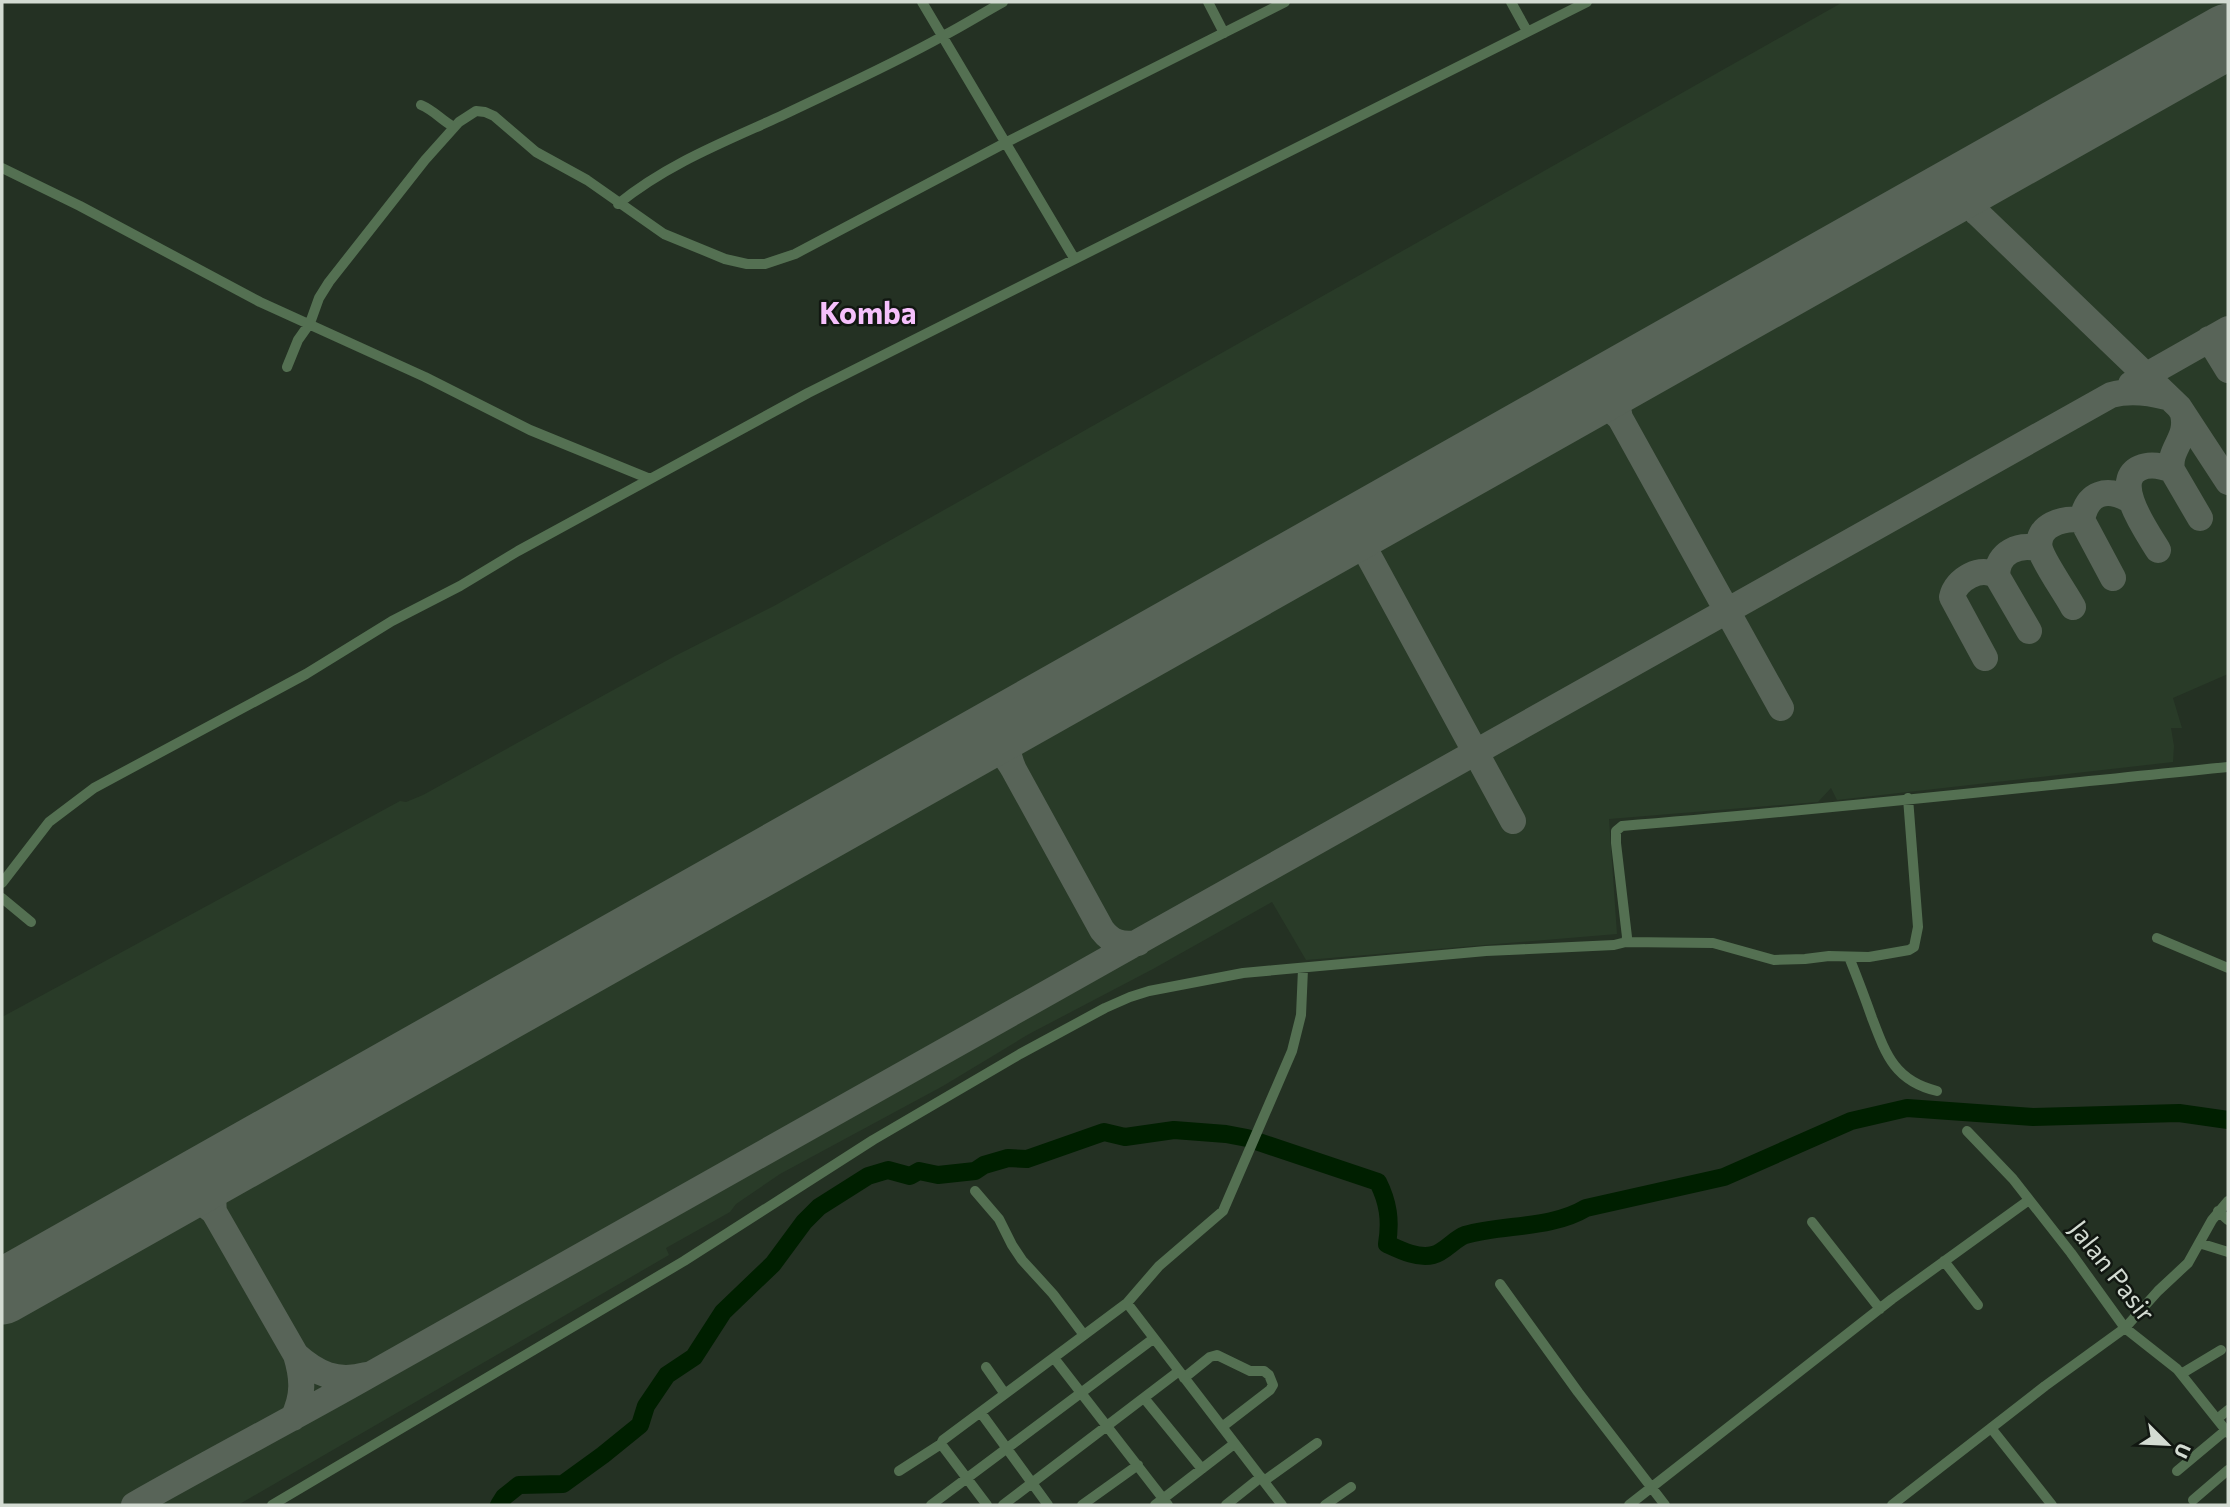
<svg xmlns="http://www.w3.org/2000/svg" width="2230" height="1507" font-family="Commissioner,sans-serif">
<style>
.built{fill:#293b28}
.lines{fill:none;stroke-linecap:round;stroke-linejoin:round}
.river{stroke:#001f00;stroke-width:18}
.taxiway{stroke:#586458;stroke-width:26}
.runway{stroke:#586458;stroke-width:65}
.street{stroke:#547052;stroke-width:10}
.labels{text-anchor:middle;stroke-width:5;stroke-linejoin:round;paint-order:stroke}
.street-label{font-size:26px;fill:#d3dbd2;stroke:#111711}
.quarter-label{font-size:30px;font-weight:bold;fill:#f6c0fc;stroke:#111711}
</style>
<rect width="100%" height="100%" fill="#243123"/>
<path class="built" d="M1843 2H2228V674L2173 698 2182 728H2171L2174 746 2173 762 1837 800 1831 788 1818 802 1609 819 1617 934 1306 960 1272 902 1153 969 1029 1034 943 1086 780 1174 736 1204 730 1212 666 1248 669 1255 238 1505H2V1017L400 801 406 802 423 795 675 656 774 606Z"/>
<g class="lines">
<path class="river" d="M499 1505 504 1497 519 1485 563 1484 603 1455 640 1425 646 1406 667 1375 694 1357 723 1312 773 1264 804 1222 819 1207 868 1176 888 1170 910 1176 919 1171 938 1175 975 1171 984 1165 1008 1158 1027 1159 1104 1132 1125 1137 1174 1130 1226 1134 1247 1138 1378 1182C1388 1202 1391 1220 1387 1244 1400 1250 1418 1259 1433 1255 1445 1252 1454 1239 1465 1235 1504 1224 1551 1229 1586 1208L1724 1177 1851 1121 1907 1108 2033 1117 2179 1113 2228 1120"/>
<path class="taxiway" d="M1921 209C1941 200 1955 196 1973 209L2179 407 2228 482
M1977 213C1972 187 1978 181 1998 166
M2209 339 2228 370
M2131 384 2228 329
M1576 404H1605L1620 418 1781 708
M2183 414C2189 439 2168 448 2172 470L2200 518
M1620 418C1614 395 1621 382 1638 369
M1354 529 1513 821
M2158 550C2148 533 2110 481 2140 468 2151 463 2162 466 2172 470
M2113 578 2082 520C2087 492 2107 487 2130 500
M2073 607C2066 594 2043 561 2040 549 2034 525 2065 517 2082 520
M2029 631 1997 576C1997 552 2019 543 2040 549
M1985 658 1952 597C1956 579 1981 565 1997 576
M952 755C983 744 996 738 1014 770 995 728 1022 719 1053 699
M1014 770 1102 930C1112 943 1122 945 1138 943
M167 1198C186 1196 200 1199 214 1212 212 1193 214 1176 230 1163
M214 1212 296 1355C317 1374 337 1383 366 1375
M293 1418C304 1396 303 1378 296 1355
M134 1505C213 1460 294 1418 373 1373 952 1046 1531 721 2111 395 2130 390 2147 392 2166 397"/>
<path class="runway" d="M2 1292 2228 36"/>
<path class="street" d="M922 2 1074 258
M1208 2 1224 33
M1511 2 1527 31
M421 105C435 111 441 120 454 127
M2 168 80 206 260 302 425 377 530 430 650 479
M618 204C667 164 724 142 781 116 835 90 891 65 943 36 964 25 983 13 1003 2
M287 367 298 340 310 323 319 298 329 282 425 160 459 122 476 111 485 112 494 116 536 152 587 180 664 234 725 259 747 264H765L795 254 1005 143 1285 2
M2 883 49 822 94 788 306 674 392 621 460 586 518 551 808 393 1587 2
M2 898 31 922
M2157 938 2228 968
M1626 942 1627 937 1616 843V831L1622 826C1825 810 2026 787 2228 767
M1849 957C1857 977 1865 998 1872 1018 1886 1055 1895 1081 1937 1091
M1967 1131 2013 1179 2071 1253 2125 1328 2177 1369 2228 1433
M975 1191 999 1219 1012 1245 1022 1260 1053 1294 1084 1335
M2218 1211 2228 1220
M1812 1222 1880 1309
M2199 1243 2228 1252
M1944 1261 1978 1305
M1500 1284 1578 1392 1665 1505
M1127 1303 1282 1505
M1054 1358 1168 1505
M986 1367 1005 1394
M2181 1374 2221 1350
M1184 1378 1210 1357 1217 1355 1250 1371H1264L1269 1375 1273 1385 1270 1390 1222 1427
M1144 1398 1202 1469
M981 1413 1048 1505
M2217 1419 2228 1410
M1991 1428 2052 1505
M941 1444 987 1505
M899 1471 941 1444 943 1440 1127 1303 1159 1266 1223 1211 1292 1051 1301 1015 1303 969
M2177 1471 2226 1430
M1264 1481 1317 1443
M2193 1500 2228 1470
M272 1505 684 1261 873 1140 1020 1054 1105 1008 1130 997 1149 991 1243 973 1486 951 1614 945 1626 942 1713 943 1774 960 1805 959 1829 956 1869 957 1909 950 1914 947 1918 927 1908 798
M931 1505 1153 1339
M1003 1505 1179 1371
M1082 1505 1138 1465
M1155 1505 1234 1444
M1226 1505 1261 1477
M1325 1505 1351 1487
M1629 1505 1892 1299 2029 1200
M1892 1505 2045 1386 2125 1328 2158 1291 2188 1263 2212 1220 2228 1201"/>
</g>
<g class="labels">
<g class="street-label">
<text transform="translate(2112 1271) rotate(52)" y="9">Jalan Pasir</text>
</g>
<g class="quarter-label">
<text x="868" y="324">Komba</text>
</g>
</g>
<rect width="2230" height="1507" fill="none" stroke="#d3dbd2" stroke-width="7"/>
<g transform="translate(2167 1444) rotate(114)" stroke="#111711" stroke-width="5" paint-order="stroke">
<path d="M0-5L12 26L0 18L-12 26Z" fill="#d3dbd2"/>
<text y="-10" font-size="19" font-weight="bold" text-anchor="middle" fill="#d3dbd2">U</text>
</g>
</svg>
